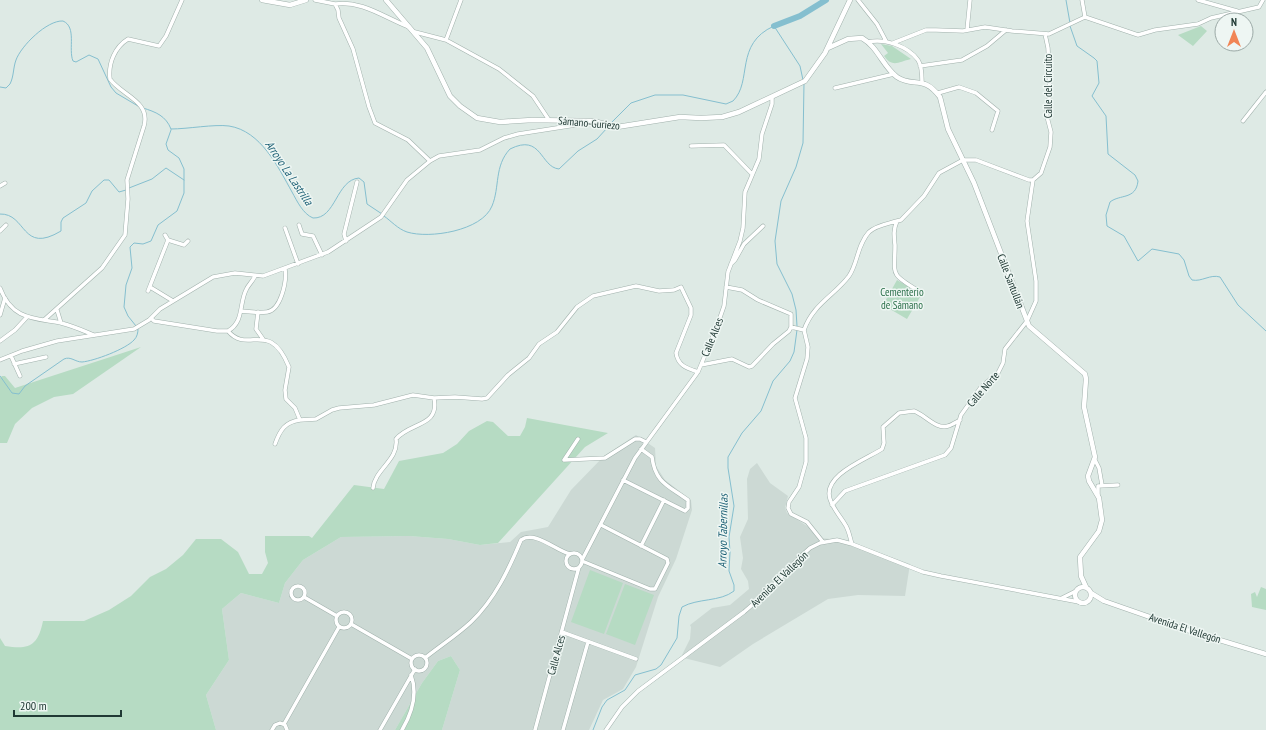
<svg xmlns="http://www.w3.org/2000/svg" width="1266" height="730" font-family="'PT Sans Narrow',sans-serif">
<style>
.built{fill:#ccd9d4}
.green{fill:#b6dbc3}
.lines{fill:none;stroke-linecap:round;stroke-linejoin:round}
.stream{stroke:#85bfcf;stroke-width:1}
.river{stroke:#85bfcf;stroke-width:6}
.minor-casing{stroke:#a1b1ac;stroke-width:4.5}
.tertiary-casing{stroke:#a1b1ac;stroke-width:5.5}
.minor{stroke:#fff;stroke-width:3.5}
.tertiary{stroke:#fff;stroke-width:4.5}
.labels{text-anchor:middle;stroke-width:3;stroke-linejoin:round;paint-order:stroke}
.street-label{font-size:11px;fill:#203934;stroke:#eef6f3}
.park-label{font-size:11px;fill:#2a6f49;stroke:#eef6f3}
.water-label{font-size:12px;font-style:italic;fill:#1b5f74;stroke:#eef6f3}
</style>
<rect width="100%" height="100%" fill="#deeae5"/>
<path class="built" d="M636 435 655 448 656 466 665 480 691 500 692 510 676 559 658 597 636 667 623 689 603 700 589 730H442L460 670 451 656 438 661 422 683 395 730H216L206 695 229 660 222 609 241 593 279 603 285 583 303 560 341 537 409 536 448 539 480 545 510 542 521 532 548 527 571 490 604 456Z
M757 463 770 483 788 496 785 508 787 513 810 528 818 538 845 540 910 564 905 596 858 595 828 599 753 644 720 667 684 658 682 655 690 639 691 627 690 625 712 608 730 605 749 589 748 581 741 569 743 558 740 537 748 519 747 479 750 469Z"/>
<path class="green" d="M1201 26 1207 31 1193 46 1178 35Z
M881 44 892 46 911 59C898 62 893 68 884 56L888 53Z
M897 280 916 291 918 289 923 292 907 319 883 305Z
M141 347 73 394 54 397 32 408 15 424 7 443H0V378L2 376H5L15 388Z
M527 418 608 433 585 447 498 543 480 545 448 539 409 536 341 537 303 560 285 583 279 603 241 593 222 609 229 660 206 695 216 730H0V638L5 646C29 650 38 646 43 621H84L109 610 131 596 150 577 166 569 183 555 196 539H221L238 552 249 574H262L268 563 265 552V536H309L312 538 354 485 384 489 399 461 443 453 457 444 469 431 487 421 493 422 508 436H520L525 427Z
M590 570 623 583 604 634 571 622Z
M625 584 654 595 635 645 606 634Z
M1261 587 1266 589V610L1252 607 1251 594 1255 592 1257 597Z
M451 656 460 670 442 730H395L422 683 438 661Z"/>
<g class="lines">
<path class="stream" d="M1066 0 1070 23
M1070 26 1077 46 1094 58 1097 61 1099 83 1092 96 1106 116 1108 154 1135 175 1138 181C1136 200 1120 194 1110 202L1106 215 1107 226 1124 236 1138 261 1152 249 1179 254 1184 260 1189 276 1192 280C1202 282 1210 274 1220 277L1238 305 1266 331
M0 87 6 88 10 84C14 76 13 68 16 60 21 46 47 20 63 21 77 27 68 49 73 61L76 62 89 55 98 59 111 87 116 93 138 106
M143 108C156 112 166 116 171 129
M611 123 631 103 655 95H683L726 104 733 101C753 81 734 44 774 26L800 66 803 80
M171 129C188 129 214 124 229 126 261 131 278 167 292 192 297 201 303 214 313 218 336 219 336 180 359 178L364 182 367 204 382 214
M129 188 152 179 166 168 184 180
M0 214C27 213 21 255 61 231V222L63 218 86 203 92 191 104 180H109L119 192 126 190
M384 216C391 221 398 229 407 232 429 239 482 231 492 206 500 187 494 166 510 149 542 133 540 167 559 169L578 151 597 139 608 127
M136 326 128 316 124 307 126 285 132 268 130 247 134 243 143 244 151 241 158 225 177 211 184 193V169L179 158 168 150 166 144 171 130
M797 326 796 310 792 294 777 264 775 241 781 201 796 167 803 143 804 83
M0 376 12 393 19 394 25 386 64 359C71 356 75 362 82 362 94 361 126 349 134 340 137 337 138 333 138 329
M593 730 602 707 607 700 625 690 635 675 656 669 661 665 677 638 679 616 682 607C698 598 720 602 734 591V585L729 571 730 552 729 537 734 506 728 468V457L742 433 761 411 773 381 790 361 794 352 797 330"/>
<path class="river" d="M774 26 800 16 826 0"/>
<g class="minor-casing">
<path id="minor" d="M315 0 335 4 338 10 339 18 353 49 369 107 375 123 408 140 430 161
M858 0 877 24 886 41
M1082 0 1085 17
M1198 0 1237 11
M335 4C362 0 385 18 409 27
M967 30 970 0
M415 32 446 40 499 69 533 96 549 120
M446 40 461 0
M868 42C884 38 908 46 918 60 922 66 922 75 922 82
M893 43 926 30H936L963 31 985 27 1012 31 1049 34 1085 17 1138 35 1155 30 1198 24 1211 18 1259 7 1263 0
M920 66 962 60 987 46 1006 30
M835 88 894 74
M938 93 959 87 976 93 998 111 992 130
M1243 121 1266 92
M691 146 724 145 752 174
M0 186 5 183
M299 225 302 234 313 236 322 255
M285 228 298 264
M0 231 6 225
M165 235 168 240 184 245 188 241
M346 241 344 234 357 182
M731 264 735 260 744 244 763 226
M150 287 173 301
M0 288C12 320 34 318 61 323 73 326 84 331 94 335
M917 290C889 273 895 275 895 245 894 236 893 230 897 221L901 220 924 196 939 173 963 160H976L1029 180H1033L1041 173 1050 147 1051 132 1046 113 1050 94 1048 48 1045 34
M148 291 168 240
M57 310 61 323
M241 311C249 312 259 313 267 312 281 310 287 281 285 269
M258 312 256 329 263 339
M0 315 5 298
M151 318 154 321 217 331H228C244 322 239 304 246 290 248 285 253 281 255 276
M44 320 102 268 125 235 128 199 127 180 144 126C151 101 121 95 110 79 108 63 115 47 128 39L159 46 166 36 182 0
M791 327 804 330
M228 331C248 355 269 318 289 367L285 390 286 399 295 408 300 420 316 419 332 410 339 408 374 405 413 395 434 398 455 397 482 399 487 398 508 375 529 358 539 344 557 332 577 307 593 296 636 286 659 291 674 290 681 287 691 308V315L676 353C678 366 687 368 698 372
M0 341 15 330 27 317
M11 356 20 376
M0 360 22 351 57 341 134 329 149 320 160 309 213 277 235 273 263 276 328 252 381 217 407 180 430 161 439 156 480 150 504 138 518 134 582 124 586 122
M14 364 46 357
M701 365 732 359 749 367 752 366 773 344 789 331 791 327V314L758 300 742 290 726 287
M578 439 564 460 605 458 635 439H640L646 442
M275 444C280 430 285 422 300 420
M1095 460 1099 468 1102 485
M623 480 685 511 688 508V500C669 486 655 483 652 457L641 449
M373 488C375 469 399 460 396 439 410 422 440 427 434 398
M1098 495V486L1118 485
M832 505 845 491 945 455 951 448 961 415 981 387 998 373 1003 363 1005 349 1027 321 1036 301V281L1027 221 1033 180
M823 542 807 522 791 514 788 508 789 502 799 487 806 462V438L795 398 807 359 808 347 804 330C813 304 835 295 849 276 858 263 857 245 869 232 877 225 887 224 897 221
M852 544C850 538 849 531 846 526 841 517 833 509 830 499 822 475 867 459 882 449L884 443 883 427 899 413 914 411C924 414 936 430 948 426 952 425 956 422 960 420
M641 546 664 500
M566 561a8 8 0 1 1 16 0a8 8 0 1 1-16 0Z
M582 560 635 458 698 372 716 329 724 306 728 272 740 241 743 228 745 192 759 159 762 134 772 104V97
M582 561 650 589H655L668 563 667 559 601 525
M291 593a7 7 0 1 1 14 0a7 7 0 1 1-14 0Z
M304 597 337 616
M1062 598 1076 591
M336 620a8 8 0 1 1 16 0a8 8 0 1 1-16 0Z
M351 624 412 659
M562 632 636 659
M411 663a8 8 0 1 1 16 0a8 8 0 1 1-16 0Z
M425 658C440 646 457 635 471 622 495 599 509 569 521 540 535 530 556 551 570 554
M284 724 339 627
M272 730 275 725 280 723 285 725 287 730
M380 730 415 669
M402 730C412 713 418 694 411 675
M535 730 579 567
M563 730 588 642
M606 730 622 707 638 691 744 612 767 592 800 557 810 548 820 543 837 540 852 544 923 572 941 576 1079 602"/>
</g>
<g class="tertiary-casing">
<path id="tertiary" d="M262 0 290 5 306 0
M386 0 427 48 450 96 460 106 477 118 500 122 532 120 593 121 617 127 680 117 701 118 722 117 739 112 805 81 825 53 850 0
M828 48 848 39 862 38C878 47 883 67 897 77 913 88 923 74 940 97L948 129 974 183 1029 326 1085 374 1086 379 1084 407 1095 457 1088 476 1089 481 1099 498 1102 520 1099 531 1080 557 1081 576 1086 587
M1075 595a8 8 0 1 1 16 0a8 8 0 1 1-16 0Z
M1091 593 1104 601 1190 631 1266 654"/>
</g>
<use href="#minor" class="minor"/>
<use href="#tertiary" class="tertiary"/>
</g>
<g class="labels">
<g class="street-label">
<text transform="translate(1048 86) rotate(-90)" y="4">Calle del Circuito</text>
<text transform="translate(589 123) rotate(5)" y="4">Sámano-Guriezo</text>
<text transform="translate(1011 281) rotate(69)" y="4">Calle Santullán</text>
<text transform="translate(712 337) rotate(-68)" y="4">Calle Alces</text>
<text transform="translate(983 389) rotate(-49)" y="4">Calle Norte</text>
<text transform="translate(779 579) rotate(-44)" y="4">Avenida El Vallegón</text>
<text transform="translate(1185 628) rotate(18)" y="4">Avenida El Vallegón</text>
<text transform="translate(556 655) rotate(-75)" y="4">Calle Alces</text>
</g>
<g class="park-label">
<text x="902" y="296">Cementerio<tspan x="902" dy="13">de Sámano</tspan></text>
</g>
<g class="water-label">
<text transform="translate(289 173) rotate(56)" y="4">Arroyo La Lastrilla</text>
<text transform="translate(723 531) rotate(-89)" y="4">Arroyo Tabernillas</text>
</g>
</g>
<g transform="translate(1234 32)"><circle r="19" fill="#eef6f3" stroke="#9caaa7"/>
<path d="M0-3L7 15L0 10L-7 15Z" fill="#f18555"/>
<text y="-6" font-size="11" font-weight="bold" text-anchor="middle" fill="#203934">N</text>
</g>
<path d="M14 710v6h107v-6" fill="none" stroke="#203934" stroke-width="2"/>
<text x="20" y="710" font-size="12" fill="#203934" stroke="#eef6f3" stroke-width="3" paint-order="stroke">200 m</text>
</svg>
